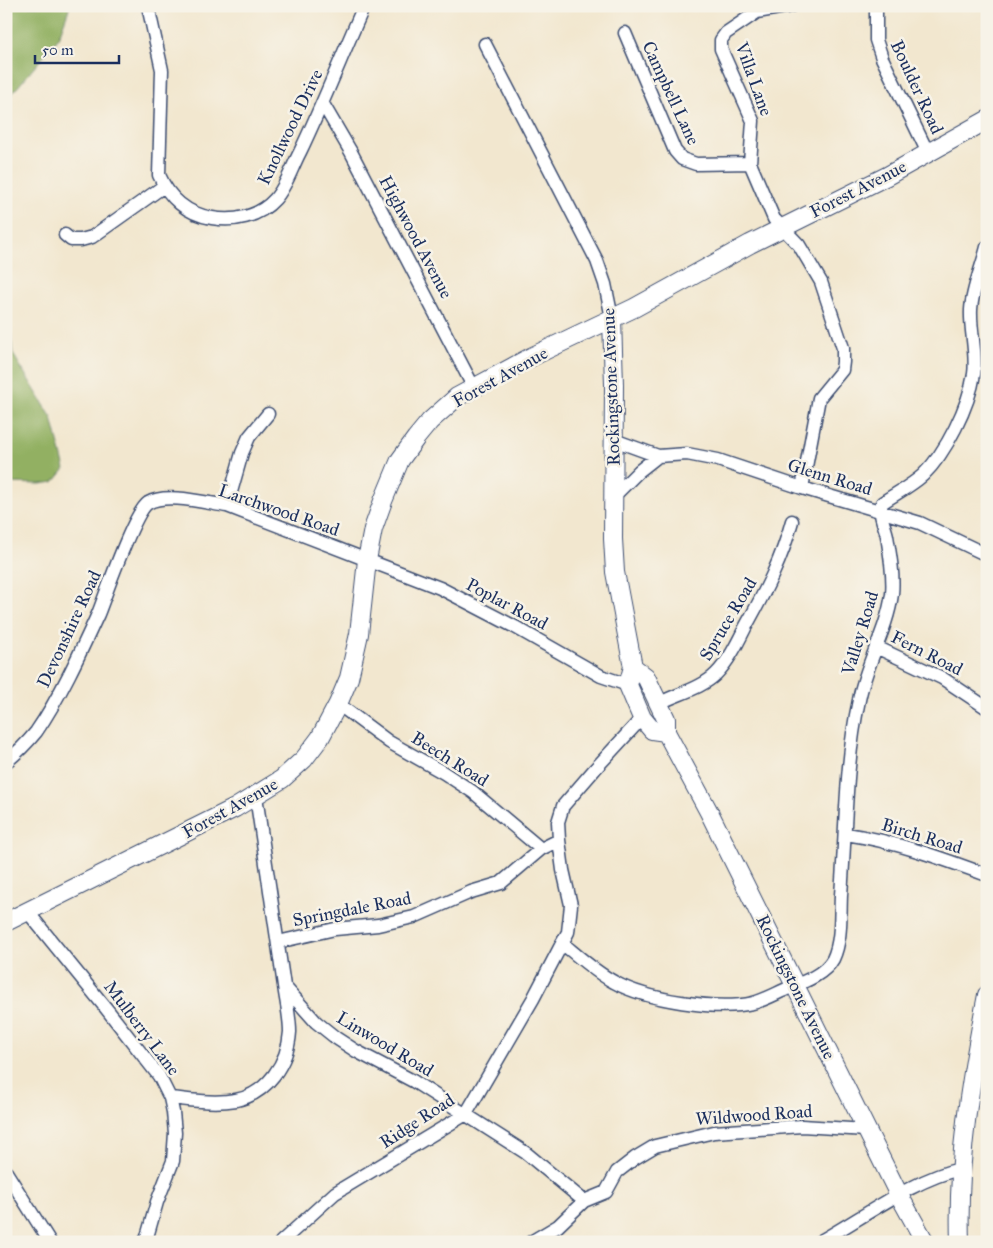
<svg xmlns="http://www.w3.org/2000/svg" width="993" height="1248" font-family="'IM FELL Great Primer',serif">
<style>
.forest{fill:#92b062;stroke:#567060}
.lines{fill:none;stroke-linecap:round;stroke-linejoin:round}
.street-casing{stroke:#3b4b6f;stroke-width:15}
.secondary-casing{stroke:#3b4b6f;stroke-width:20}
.street{stroke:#fff;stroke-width:12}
.secondary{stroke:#fff;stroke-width:18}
.labels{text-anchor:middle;stroke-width:5;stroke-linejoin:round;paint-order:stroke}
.street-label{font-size:18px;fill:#1b2f5e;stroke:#f7f3e8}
</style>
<rect width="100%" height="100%" fill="#f7f3e8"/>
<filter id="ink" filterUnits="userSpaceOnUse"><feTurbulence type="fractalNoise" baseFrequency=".02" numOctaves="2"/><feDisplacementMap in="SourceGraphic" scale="10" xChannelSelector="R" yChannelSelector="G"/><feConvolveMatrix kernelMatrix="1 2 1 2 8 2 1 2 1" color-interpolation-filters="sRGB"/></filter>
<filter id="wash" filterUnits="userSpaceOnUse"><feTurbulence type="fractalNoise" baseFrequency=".0096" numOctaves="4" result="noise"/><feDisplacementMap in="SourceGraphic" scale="20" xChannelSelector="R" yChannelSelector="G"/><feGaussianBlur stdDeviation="1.12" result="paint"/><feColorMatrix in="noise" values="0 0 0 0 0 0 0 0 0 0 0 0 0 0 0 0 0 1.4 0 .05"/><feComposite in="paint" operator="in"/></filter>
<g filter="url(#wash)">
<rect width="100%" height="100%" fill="#f2e7cf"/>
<path class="forest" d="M6 6H70L58 39 6 101Z
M6 324 10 328 13 354 52 418 65 469 54 482 40 484 6 483Z"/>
</g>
<g filter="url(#ink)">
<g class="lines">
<g class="street-casing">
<path id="street" d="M148 6 162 70 159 175C169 198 187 214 212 218 234 222 259 217 275 199 286 187 292 167 300 152 323 104 342 55 364 6
M791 6 757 12 726 33 721 40V49L753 121 750 163 774 219 799 245 821 282 843 348V362L842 370 819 398 802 488
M876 6V40L882 58 928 153
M625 33 675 151 682 159 696 164 750 163
M485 44 597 261 605 284 612 318
M323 104 351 152 474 388
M65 235 71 240H81L92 237 164 186
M614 440 658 456
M613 497 639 471 658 456 687 454 718 460 802 488 920 523 987 555
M227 506 242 453 249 437 268 414
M876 647 942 678 987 708
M338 704 389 742 444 773 473 792 541 849
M658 704C676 694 701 689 716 674 729 661 738 642 746 626 765 592 782 559 792 521
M6 762C17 753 27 743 36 732 59 699 81 651 98 614 106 594 134 512 148 503 166 492 206 503 227 506L440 588 515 627 601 676 628 685
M256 796 284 986 316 1022 336 1038 356 1051 413 1081 526 1153 584 1201
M846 834C894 841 941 858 987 875
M27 911 105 1007 159 1076 170 1098 173 1112 175 1133 173 1161 157 1202 147 1237 144 1242
M278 942 335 929 378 925 414 917 471 892 501 883 541 849 559 840
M562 943C579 957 595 972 614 982 646 1000 718 1011 753 1003 765 1000 777 993 789 988 804 982 825 974 833 959 842 940 840 915 841 895 846 830 845 764 859 700 866 663 887 631 892 594 894 575 890 554 887 536 885 525 878 515 882 503 895 494 911 486 923 475 946 453 969 406 974 374 977 353 970 331 971 310 972 289 982 268 987 247
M170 1098C191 1100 214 1104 236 1100 267 1094 288 1063 290 1032 290 1017 286 1001 284 986
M6 1172 50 1242
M281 1242 335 1193 466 1114 533 999 568 932 571 905 563 870 559 840 558 822 563 806 595 769 642 718
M531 1242 558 1226 584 1201 606 1192 617 1172 635 1158 655 1146 714 1132 802 1126 866 1130
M819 1242C861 1219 915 1178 961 1169"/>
</g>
<g class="secondary-casing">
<path id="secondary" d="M612 318 614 385 613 539 615 572 633 667 628 685 642 718 652 730 666 732
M633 667 646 677 666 719V732L709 812 899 1195 925 1242
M6 922 235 808 282 779 304 759 320 738 338 704 349 678 359 634 367 560 373 529 383 501 400 460 416 438 430 421 457 397 531 357 634 308 750 244 887 176 987 120
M960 1242C957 1158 971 1077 987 995"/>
</g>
<use href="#street" class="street"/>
<use href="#secondary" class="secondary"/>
</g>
</g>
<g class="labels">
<g class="street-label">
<text transform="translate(754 79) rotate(70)" y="6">Villa Lane</text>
<text transform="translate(917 87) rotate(65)" y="6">Boulder Road</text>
<text transform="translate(671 93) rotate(65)" y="6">Campbell Lane</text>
<text transform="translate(290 127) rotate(-64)" y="6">Knollwood Drive</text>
<text transform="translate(858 189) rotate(-27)" y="6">Forest Avenue</text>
<text transform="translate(416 237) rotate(62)" y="6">Highwood Avenue</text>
<text transform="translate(500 377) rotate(-29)" y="6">Forest Avenue</text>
<text transform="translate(611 387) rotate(-92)" y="6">Rockingstone Avenue</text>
<text transform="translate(830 477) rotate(17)" y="6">Glenn Road</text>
<text transform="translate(279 510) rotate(19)" y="6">Larchwood Road</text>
<text transform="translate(507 604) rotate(28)" y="6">Poplar Road</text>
<text transform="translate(728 619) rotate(-59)" y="6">Spruce Road</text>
<text transform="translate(69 629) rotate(-65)" y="6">Devonshire Road</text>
<text transform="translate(860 633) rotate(-73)" y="6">Valley Road</text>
<text transform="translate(927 653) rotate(27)" y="6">Fern Road</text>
<text transform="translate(450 759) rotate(32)" y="6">Beech Road</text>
<text transform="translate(230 808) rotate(-29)" y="6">Forest Avenue</text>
<text transform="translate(922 836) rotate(17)" y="6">Birch Road</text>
<text transform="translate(352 909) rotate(-11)" y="6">Springdale Road</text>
<text transform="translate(796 987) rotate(64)" y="6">Rockingstone Avenue</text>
<text transform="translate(142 1028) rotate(53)" y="6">Mulberry Lane</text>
<text transform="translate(385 1044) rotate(31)" y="6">Linwood Road</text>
<text transform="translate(754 1115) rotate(-4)" y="6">Wildwood Road</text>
<text transform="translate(417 1121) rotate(-33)" y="6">Ridge Road</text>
</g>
</g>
<rect width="993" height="1248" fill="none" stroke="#f7f3e8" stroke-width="25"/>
<path d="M35 55v8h84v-8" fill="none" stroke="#1b2f5e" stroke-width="2.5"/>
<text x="42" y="55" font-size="15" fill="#1b2f5e" stroke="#f7f3e8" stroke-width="4" paint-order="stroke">50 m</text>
</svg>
